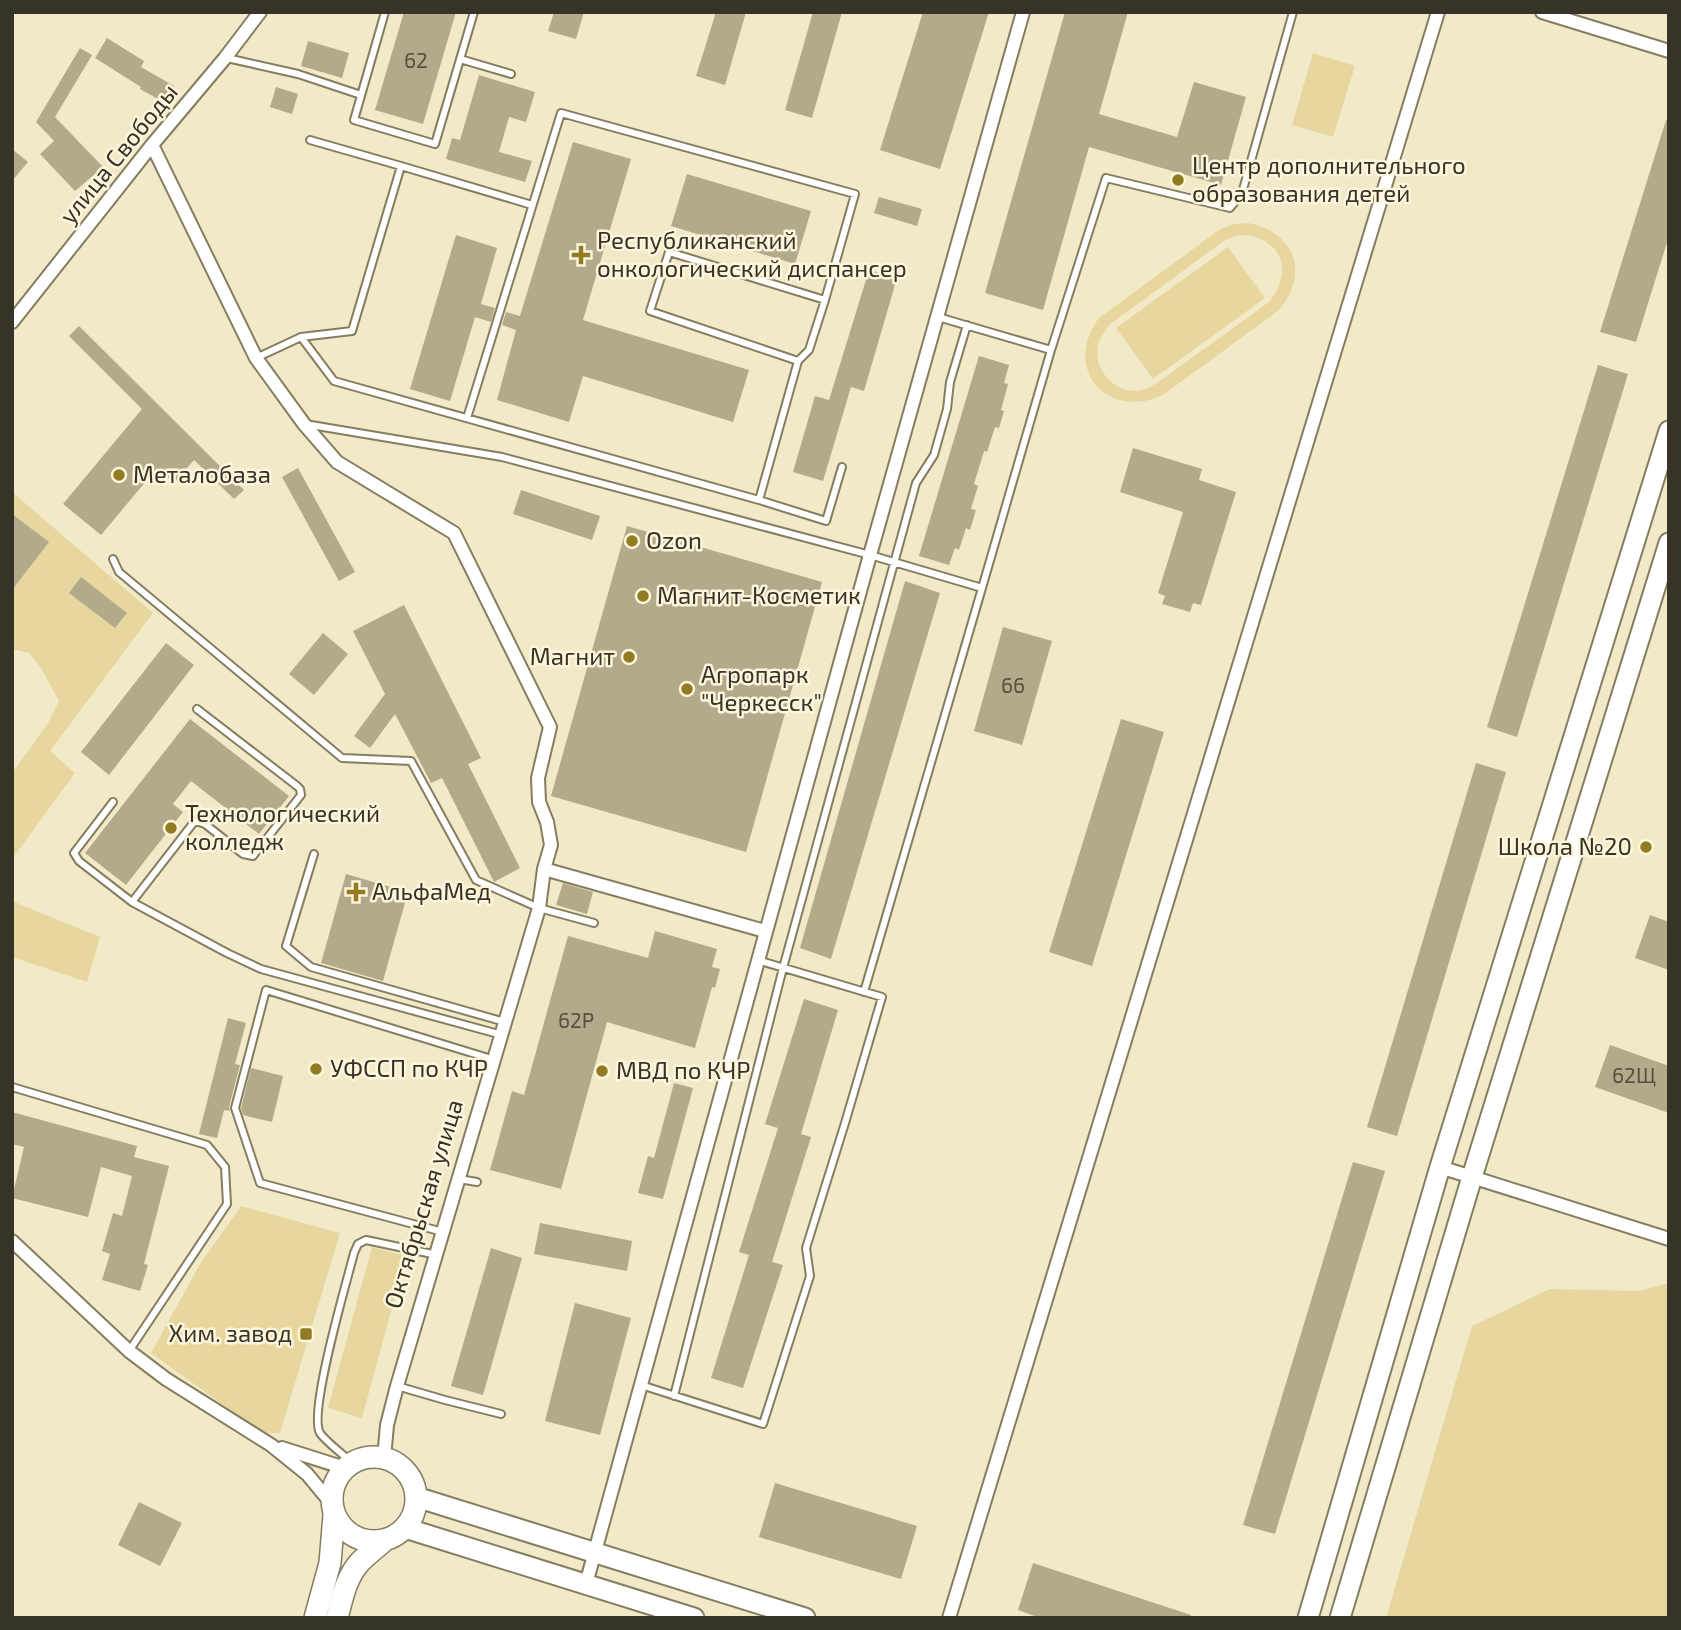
<svg xmlns="http://www.w3.org/2000/svg" width="1681" height="1630" font-family="'Exo 2',sans-serif">
<style>
.green{fill:#e7d79e;fill-rule:evenodd}
.building{fill:#b3aa8b}
.lines{fill:none;stroke-linecap:round;stroke-linejoin:round}
.lane-casing{stroke:#857d5f;stroke-width:10}
.street-casing{stroke:#857d5f;stroke-width:16}
.secondary-casing{stroke:#857d5f;stroke-width:23}
.primary-casing{stroke:#857d5f;stroke-width:24}
.lane{stroke:#fff;stroke-width:6}
.street{stroke:#fff;stroke-width:12}
.secondary{stroke:#fff;stroke-width:19}
.primary{stroke:#fff;stroke-width:21}
.poi-dot{fill:#927c23;stroke:#fdf6dc;stroke-width:2.5}
.labels{text-anchor:middle;stroke-width:5;stroke-linejoin:round;paint-order:stroke}
.number-label{font-size:21px;fill:#56513f}
.street-label{font-size:24px;fill:#373326;stroke:#fdf6dc}
.poi-label{font-size:24px;fill:#373326;stroke:#fdf6dc;text-anchor:start}
</style>
<rect width="100%" height="100%" fill="#f2e9c8"/>
<path class="green" d="M1313 53 1355 66 1333 137 1292 125Z
M1248 223C1295 232 1310 273 1279 310L1163 395C1106 421 1062 368 1099 318L1219 230 1233 224ZM1247 235C1285 242 1292 274 1269 302L1157 383C1150 387 1144 390 1136 391 1112 391 1093 368 1098 345 1100 337 1105 332 1109 325L1224 241 1236 236Z
M1228 247 1265 298 1153 379 1116 328Z
M12 492 153 613 50 751 75 773 12 859V773L48 723 59 701 41 668 29 653 12 649Z
M12 901 100 937 87 982 12 957Z
M241 1206 340 1233 280 1433H268L247 1422 151 1353 200 1264Z
M372 1247 406 1256 362 1418 328 1408Z
M1669 1283V1618H1386L1472 1326 1550 1289 1640 1291Z"/>
<path class="building" d="M404 12H456L423 124 375 110Z
M554 12H584L576 39 548 31Z
M716 12H746L725 85 696 76Z
M813 12H842L812 118 785 110Z
M923 12H989L940 169 880 150Z
M1065 12H1128L1099 114 1177 137 1194 82 1246 97 1221 185 1089 147 1043 310 985 293Z
M107 38 144 61 141 67 174 86 165 103 140 89 141 87 95 58Z
M308 41 349 53 342 78 301 66Z
M80 48 92 55 55 117 103 167 75 191 40 154 54 141 36 122Z
M479 75 535 92 526 122 509 117 499 152 532 161 525 182 446 159 452 138 460 140Z
M276 87 298 94 292 114 270 107Z
M1666 120 1669 121V236L1636 342 1600 332Z
M573 142 631 159 583 320 749 370 733 422 583 376 569 422 497 400 516 330 502 325 506 312 520 316Z
M12 149 28 162 12 181Z
M687 174 811 211 795 264 671 226Z
M879 197 922 209 917 226 874 213Z
M456 235 497 248 481 304 495 308 491 322 475 317 450 401 410 389Z
M869 270 897 278 864 391 851 387 823 481 793 472 815 396 829 400Z
M79 326 244 490 234 499 194 460 174 483 157 468 101 535 63 504 142 409 69 336Z
M979 356 1009 365 1004 383 1008 384 1001 410 1004 411 999 428 995 427 987 452 984 451 974 484 978 486 971 509 976 510 970 530 966 528 959 550 955 548 949 565 919 556Z
M1598 365 1628 374 1517 737 1487 727Z
M1133 448 1202 469 1199 480 1236 492 1201 605 1193 603 1190 612 1162 604 1165 596 1158 593 1183 512 1120 492Z
M298 468 355 572 339 581 282 477Z
M521 490 600 516 592 540 513 514Z
M12 514 49 542 12 590Z
M627 526 822 582 746 852 551 796Z
M81 577 127 613 115 628 69 593Z
M905 581 940 593 831 959 800 948Z
M404 605 481 758 468 764 520 868 494 882 442 778 431 783 395 714 370 748 354 736 385 694 353 631Z
M1003 627 1052 641 1022 745 974 731Z
M323 633 348 654 314 695 289 674Z
M166 643 194 665 109 775 81 752Z
M190 719 289 796 259 834 191 781 173 804 183 812 126 885 85 853Z
M1121 719 1164 732 1092 966 1049 952Z
M1476 763 1506 772 1397 1136 1367 1127Z
M346 874 408 892 383 981 321 963Z
M563 883 593 892 587 914 556 905Z
M1650 915 1669 922V970L1635 958Z
M655 931 717 949 712 967 720 969 715 988 712 987 695 1048 607 1022 561 1189 490 1170 512 1091 524 1095 568 936 648 958Z
M804 999 838 1010 801 1134 811 1137 772 1262 783 1265 743 1388 711 1378 749 1255 739 1252 778 1128 765 1124Z
M228 1018 246 1023 235 1064 240 1065 229 1107 230 1111 224 1110 217 1138 199 1134Z
M1610 1045 1669 1066V1113L1595 1087Z
M251 1068 283 1076 272 1122 243 1115 241 1108Z
M674 1083 693 1088 663 1199 638 1193 648 1156 654 1158Z
M12 1112 137 1146 134 1157 169 1166 144 1264 148 1265 140 1291 102 1280 110 1254 102 1251 113 1213 122 1216 132 1176 101 1167 88 1217 12 1198 24 1147 12 1144Z
M1353 1162 1385 1171 1275 1534 1243 1525Z
M540 1223 632 1241 627 1271 534 1254Z
M491 1248 522 1258 483 1395 451 1386Z
M575 1303 631 1318 600 1435 545 1421Z
M775 1483 917 1526 901 1579 759 1537Z
M139 1502 182 1523 160 1566 118 1545Z
M1033 1563 1191 1615V1618H1040L1018 1610Z"/>
<g class="lines">
<g class="lane-casing">
<path id="lane" d="M385 12 354 120 435 144 474 12
M227 58 298 74 361 95
M460 59 511 74
M310 140 401 166
M938 317 1051 350 982 588
M301 337 352 331 401 166 532 205
M1051 350 1106 178 1230 208 1242 193 1293 12
M256 358 301 337 334 381 759 500 798 361 809 350 825 300 669 252 650 311 798 361
M467 418 561 113 855 194 825 300
M305 424 502 457 870 555 982 588 864 992
M759 500 826 521 842 467
M113 559 119 572 342 758 411 761 476 880 539 908 594 923
M197 709 297 786 300 789 301 795 253 856 243 854 205 824 199 822H194L132 902 227 953 261 969 502 1035
M113 802 74 853 79 861 132 902
M314 854 286 946 311 967 505 1022
M12 1087 207 1145 225 1167 227 1204 129 1351
M459 1179 477 1182
M443 1232 260 1183 235 1108 266 990 495 1060
M641 1385 763 1424 810 1276 806 1248 845 1123 882 997 757 960
M397 1386 445 1400 501 1414
M674 1396 783 968 916 483 934 455 947 409 950 382 967 325
M352 1463C344 1455 325 1441 320 1433 308 1413 347 1281 354 1253L358 1244 366 1240 437 1255"/>
</g>
<g class="street-casing">
<path id="street" d="M1542 12 1669 51
M152 145 256 358 304 424 337 462 454 533 550 727 538 778 539 802 547 822 551 845 544 869 539 908 397 1386 387 1425 384 1458
M12 322 152 145 225 58 260 12
M544 869 765 931
M1440 1167 1669 1239
M12 1241 129 1351 166 1379 271 1445 307 1474 331 1503
M282 1448 345 1468
M586 1584 870 555 1023 12
M949 1618 1438 12"/>
</g>
<g class="secondary-casing">
<path id="secondary" d="M416 1497 805 1618
M405 1528 694 1618
M1308 1618 1440 1167 1669 431
M1340 1618 1472 1177 1669 543"/>
</g>
<g class="primary-casing">
<path id="primary" d="M332 1499a42 42 0 1 1 84 0a42 42 0 1 1-84 0Z
M315 1618 330 1563 334 1515
M337 1618C342 1599 346 1577 360 1562 368 1554 377 1547 385 1540"/>
</g>
<use href="#lane" class="lane"/>
<use href="#street" class="street"/>
<use href="#secondary" class="secondary"/>
<use href="#primary" class="primary"/>
</g>
<g class="poi-dot">
<circle cx="1178" cy="180" r="7"/>
<path d="M577.5 244.5h7v7h7v7h-7v7h-7v-7h-7v-7h7z"/>
<circle cx="119" cy="475" r="7"/>
<circle cx="632" cy="541" r="7"/>
<circle cx="643" cy="596" r="7"/>
<circle cx="629" cy="657" r="7"/>
<circle cx="687" cy="689" r="7"/>
<circle cx="171" cy="828" r="7"/>
<circle cx="1646" cy="847" r="7"/>
<path d="M352.5 881.5h7v7h7v7h-7v7h-7v-7h-7v-7h7z"/>
<circle cx="316" cy="1069" r="7"/>
<circle cx="602" cy="1071" r="7"/>
<rect x="299" y="1327" width="14" height="14" rx="3.5"/>
</g>
<g class="labels">
<g class="number-label">
<text x="416" y="68">62</text>
<text x="1013" y="693">66</text>
<text x="576" y="1028">62Р</text>
<text x="1634" y="1083">62Щ</text>
</g>
<g class="street-label">
<text transform="translate(119 154) rotate(-51)" y="8">улица Свободы</text>
<text transform="translate(424 1204) rotate(-73)" y="8">Октябрьская улица</text>
</g>
<g class="poi-label">
<text x="1192" y="174">Центр дополнительного<tspan x="1192" dy="28">образования детей</tspan></text>
<text x="597" y="249">Республиканский<tspan x="597" dy="28">онкологический диспансер</tspan></text>
<text x="133" y="483">Металобаза</text>
<text x="646" y="549">Ozon</text>
<text x="657" y="604">Магнит-Косметик</text>
<text x="615" y="665" text-anchor="end">Магнит</text>
<text x="701" y="683">Агропарк<tspan x="701" dy="28">"Черкесск"</tspan></text>
<text x="185" y="822">Технологический<tspan x="185" dy="28">колледж</tspan></text>
<text x="1632" y="855" text-anchor="end">Школа №20</text>
<text x="372" y="900">АльфаМед</text>
<text x="330" y="1077">УФССП по КЧР</text>
<text x="616" y="1079">МВД по КЧР</text>
<text x="292" y="1342" text-anchor="end">Хим. завод</text>
</g>
</g>
<rect width="1681" height="1630" fill="none" stroke="#373326" stroke-width="28"/>
</svg>
